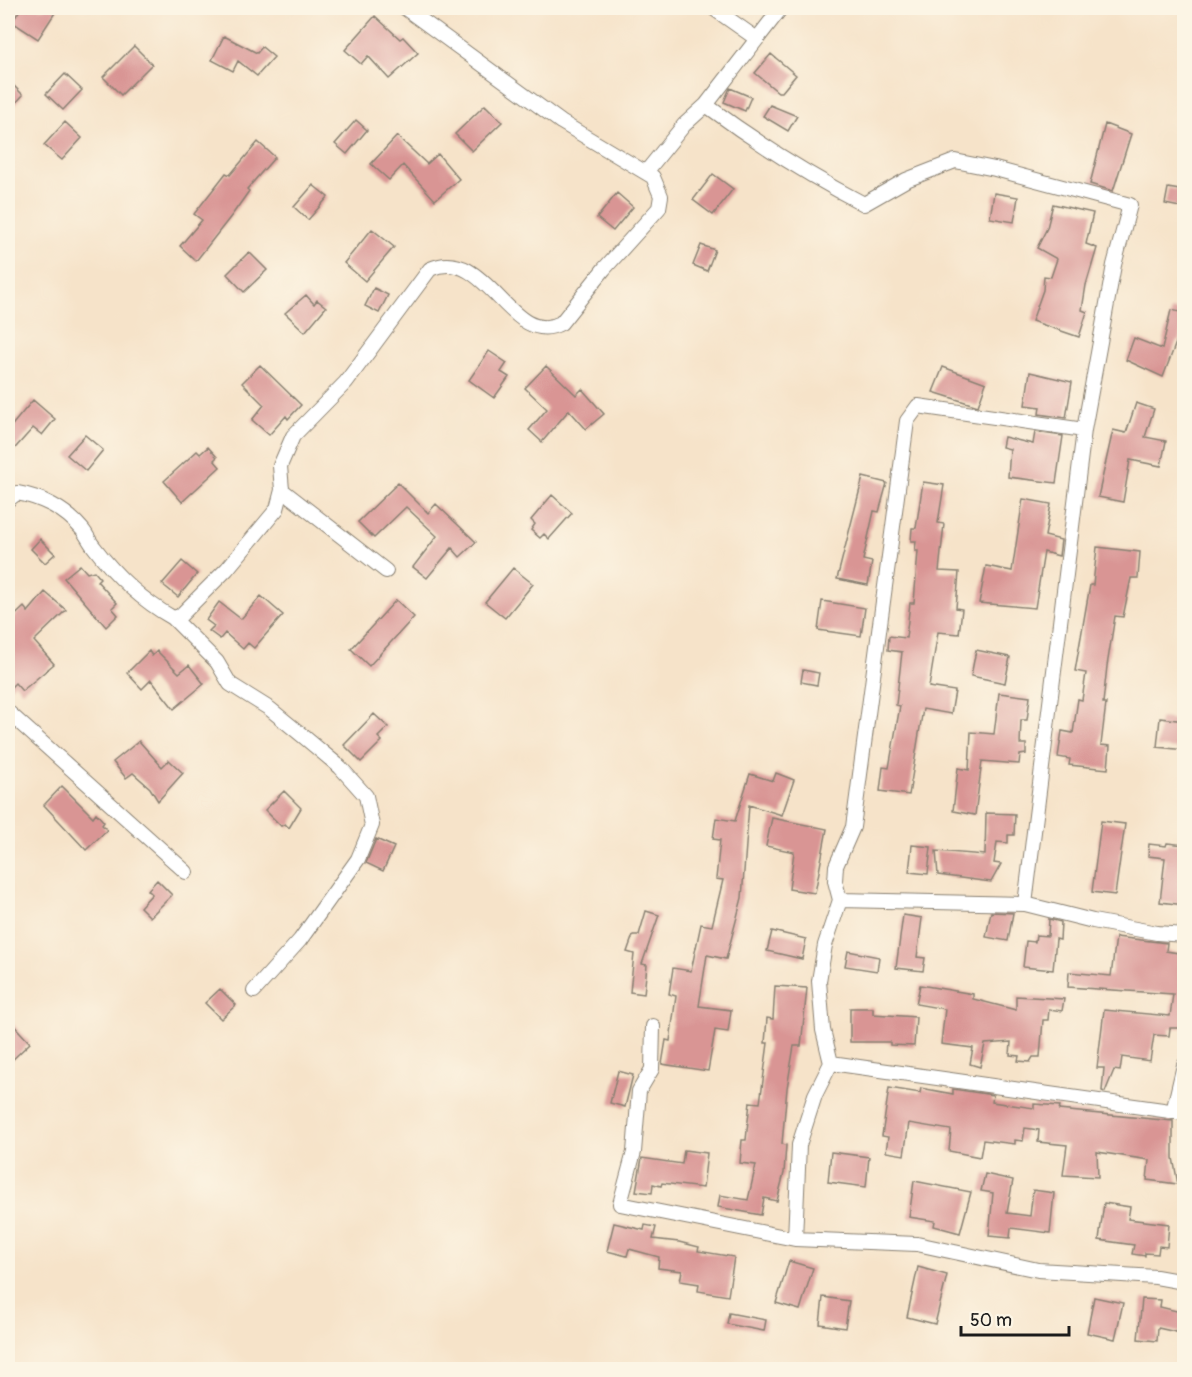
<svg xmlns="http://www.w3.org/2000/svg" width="1192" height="1377" font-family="Pangolin,sans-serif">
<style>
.building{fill:#d99594}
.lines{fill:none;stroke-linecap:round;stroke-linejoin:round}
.minor-casing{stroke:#898072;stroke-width:16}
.minor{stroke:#fff;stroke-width:14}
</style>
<rect width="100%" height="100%" fill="#fcf5e5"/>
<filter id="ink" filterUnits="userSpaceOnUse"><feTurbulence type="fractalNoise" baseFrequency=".0167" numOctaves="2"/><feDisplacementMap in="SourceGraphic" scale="12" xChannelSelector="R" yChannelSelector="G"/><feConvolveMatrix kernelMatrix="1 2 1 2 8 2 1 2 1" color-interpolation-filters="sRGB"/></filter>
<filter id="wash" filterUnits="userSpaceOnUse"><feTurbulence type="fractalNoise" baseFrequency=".008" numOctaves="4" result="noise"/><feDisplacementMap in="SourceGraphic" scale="24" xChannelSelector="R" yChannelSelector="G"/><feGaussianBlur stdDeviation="1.35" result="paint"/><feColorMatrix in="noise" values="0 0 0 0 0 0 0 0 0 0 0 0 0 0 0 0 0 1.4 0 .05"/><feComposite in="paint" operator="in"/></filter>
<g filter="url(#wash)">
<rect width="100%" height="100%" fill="#f6e3c9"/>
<g id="blocks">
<path class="building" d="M21 8H58L38 39 12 22Z
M375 16 400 39 403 37 418 53 389 79 368 56 361 64 345 50Z
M224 36 257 53 262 47 274 57 257 76 238 61 233 71 212 60Z
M134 46 152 64 121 95 103 77Z
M771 54 796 75 782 92H778L755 73Z
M65 74 82 90 63 110 46 94Z
M8 80 23 95 8 112Z
M730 88 751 97 745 111 724 102Z
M485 105 502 122 472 151 455 134Z
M770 105 797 116 788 131 763 116Z
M356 120 367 130 347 154 335 144Z
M65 122 82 138 62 160 44 145Z
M1105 124 1131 134 1113 191 1090 184Z
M397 136 427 164 438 154 459 179 435 200 403 165 389 180 371 164Z
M258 142 275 157 247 189 249 191 232 215 196 261 180 246 202 220 194 214 226 173 230 175Z
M713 174 733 189 713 215 693 200Z
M313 185 328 197 308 220 294 207Z
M1168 188 1185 191V208L1165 204Z
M617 193 633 207 613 231 597 218Z
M994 193 1018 197 1014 222 990 218Z
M1053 204 1093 213 1086 244 1097 248 1086 285 1082 310 1087 312 1079 337 1032 321 1043 290 1044 276 1051 277 1057 259 1037 248 1047 228Z
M372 229 394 247 365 281 344 263Z
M701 245 715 250 707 271 693 265Z
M249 252 267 270 244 292 227 274Z
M374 288 388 295 379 313 365 306Z
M306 295 314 304 317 300 326 307 305 332 285 313Z
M1171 310 1185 313V317L1179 341 1177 340 1163 377 1126 360 1134 338 1162 349Z
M489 351 507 363 501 372 509 377 494 398 469 380Z
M260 365 301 405 288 419 286 416 269 435 252 420 264 405 242 383Z
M546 366 576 395 582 389 604 414 586 429 569 410 542 442 529 430 547 409 525 388Z
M943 367 986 383 978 406 933 392Z
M1030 372 1072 382 1066 418 1039 414 1040 407 1025 405Z
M33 400 55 419 42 435 33 428 8 456V430Z
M1136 403 1154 409 1145 437 1166 441 1161 466 1130 460 1123 502 1098 497 1113 430 1126 433Z
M1035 432 1063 436 1056 483 1008 477 1010 449 1002 447 1004 437 1033 444Z
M85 435 103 450 86 471 67 455Z
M208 447 217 457 214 460 220 467 182 502 164 481 197 451 200 454Z
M863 477 887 483 879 512 874 511 863 560 872 562 868 585 837 579Z
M923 482 944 485 938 523 944 524 939 571 959 572 956 608 962 609 959 634 938 632 929 687 955 691 951 714 923 709 909 795 880 791 883 767 889 768 900 706 896 705 902 652 888 650 889 636 906 638 910 603H914L918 551H915L916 541H911L912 528H916Z
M398 483 428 513 436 504 476 542 460 557 452 548 427 578 413 567 437 536 406 507 374 538 358 522Z
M552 495 572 513 549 539 544 534 540 538 531 530 535 524 531 520Z
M1023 499 1051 504 1045 536 1061 540 1059 556 1044 552 1035 608 979 603 986 566 1012 571Z
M40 539 55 554 45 563 31 549Z
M1097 547 1140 552 1138 578H1131L1123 617 1115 616 1107 666 1103 703H1106L1101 745 1110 746 1108 769 1069 765 1070 759 1058 757 1062 731 1073 733 1078 699 1082 700 1086 673 1075 671 1090 585H1093Z
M182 561 197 574 178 597 162 584Z
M80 565 87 573 94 571 100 578 97 581 117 603 112 608 118 615 106 627 64 578Z
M513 568 533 584 505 618 485 602Z
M45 592 66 610 34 641 54 664 22 691 15 683 8 690V622L24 607 28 612Z
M261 596 283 615 254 648 248 643 243 649 225 633 220 639 209 631 214 626 206 620 219 602 241 619Z
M396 600 414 617 369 666 351 649Z
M822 601 865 608 861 636 818 630Z
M976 650 1010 657 1005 683 971 676Z
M149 651 152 656 157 651 179 673 189 665 204 684 174 709 151 680 142 689 127 673Z
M803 670 819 673 817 685 801 682Z
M999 693 1030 697 1027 720H1021L1020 744H1026V754L1020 755 1019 764 982 761 975 815 953 811 958 768 969 770 971 732 994 734Z
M374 714 388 727 378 737 382 741 361 762 344 745Z
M1160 718 1185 721V750L1157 747Z
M139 741 162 767 169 760 183 773 158 801 150 788 133 773 126 778 113 762Z
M776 773 794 780 782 815 749 805 742 898 726 959 707 955 699 1006 731 1010 728 1032 715 1030 708 1071 662 1064 666 1040 670 1041 676 996 669 994 673 968 691 971 701 924 712 926 723 880 716 879 720 840 713 839 716 818 735 821 750 774 773 781Z
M62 786 93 817 96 813 104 822 102 825 107 830 86 850 44 805Z
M284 791 301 808 289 828 285 824 281 826 265 810Z
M986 813 1015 814 1014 835H1008V843L997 842 994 863 1001 864 991 882 938 875 936 851 985 855Z
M772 818 827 829 815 893 789 889 794 852 766 846Z
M1101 821 1125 824 1115 895 1092 892Z
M376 839 394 847 383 871 366 863Z
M1167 843 1185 845V905L1160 902 1165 858 1148 856 1149 844 1166 846Z
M912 845 931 847 928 874 909 872Z
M157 880 172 895 150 917 140 907 152 894 148 890Z
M646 911 659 915 642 964 647 965 644 994 630 992 634 954 627 952 633 935H639Z
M991 912 1013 913 1008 941 986 937Z
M903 915 922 918 917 957 925 958 923 971 896 968Z
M1049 919 1061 922 1060 940 1056 939 1053 970 1023 967 1026 941 1035 942 1036 935 1048 936Z
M772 931 806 939 802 959 767 951Z
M1116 937 1167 943 1166 951 1185 954 1183 1028H1170L1169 1036 1154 1035 1150 1061 1122 1057 1120 1071 1114 1070 1105 1092 1102 1091 1104 1068H1097L1104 1010 1170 1016 1173 994 1068 987 1069 972 1111 976Z
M848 951 879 957 877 971 845 966Z
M920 985 973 994V999L1016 1010V996L1064 999 1062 1011 1049 1009 1048 1020H1043L1040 1057H1033L1030 1062 1018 1061 1019 1056 1010 1055 1011 1042 985 1044 980 1067 970 1064 973 1048 941 1044 945 1009 916 1004Z
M775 986 807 988 801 1046H794L787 1088 782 1144 786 1145 784 1173 777 1201 764 1198 761 1215 718 1207 720 1195 748 1200 756 1165 740 1163 742 1140H746L750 1102 760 1103 768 1043H765L767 1018 773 1019Z
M220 989 236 1005 221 1019 205 1003Z
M850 1008H873V1014L916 1017 914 1046 890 1045V1042H850Z
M8 1019 30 1043 8 1064Z
M618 1071 633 1075 625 1107 610 1103Z
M889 1088 920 1093 921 1088 953 1094V1089L993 1095 992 1102 1034 1108V1104L1060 1106 1059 1110 1173 1121V1158L1178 1184 1147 1180 1149 1160 1097 1152 1098 1177 1063 1175 1067 1145 1038 1142 1039 1130 1025 1128 1023 1141 1015 1140V1144L983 1140 980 1157 949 1151 951 1130 909 1123 904 1155 886 1152 888 1137 882 1136Z
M684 1150 707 1153 703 1188 662 1183 661 1186 653 1184 652 1193 636 1191 642 1158 682 1164Z
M831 1152 869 1157 866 1187 828 1182Z
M985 1174 1013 1180 1007 1213 1030 1216 1033 1190 1054 1193 1050 1233 1011 1228 1010 1238 989 1236 993 1193 981 1191Z
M914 1181 971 1192 960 1233 934 1226 935 1221 909 1217Z
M1104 1203 1130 1207 1128 1219 1169 1224 1167 1247 1159 1246 1158 1254 1145 1253V1256L1132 1254 1134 1245 1099 1240Z
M614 1223 644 1230 645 1225 656 1227 653 1239 679 1242 699 1247 698 1251 734 1257 728 1296 698 1291 699 1284 680 1281 682 1271 658 1268 659 1257 629 1249 627 1256 607 1251Z
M789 1261 813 1268 800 1310 776 1303Z
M918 1267 947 1275 935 1324 907 1317Z
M823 1297 849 1301 845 1328 820 1324Z
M1094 1297 1123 1303 1115 1339 1087 1333Z
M1142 1299 1161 1300 1160 1307 1185 1313V1334L1158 1328 1157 1341 1138 1339Z
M729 1313 766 1320 764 1331 727 1324Z"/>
</g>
</g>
<g filter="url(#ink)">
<use href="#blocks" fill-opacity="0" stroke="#898072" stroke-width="1.5"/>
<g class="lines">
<g class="minor-casing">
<path id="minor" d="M713 8 757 39
M706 105 781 8
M646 172 684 125 706 105C757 143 808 175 864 204L906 180 955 161 995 169 1130 205 1114 265 1084 430 1025 904
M1084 430 918 406 907 421 853 827 836 866 835 881 840 900 825 945 819 981 823 1030 831 1063 815 1095 799 1145 795 1239 917 1244 1038 1270 1156 1277 1184 1282
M282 490 386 571
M8 500 17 493C41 497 65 509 81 528 86 533 89 541 94 547 115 575 143 601 173 618L180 616 227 569 277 509 282 490 280 466 293 436 346 382 430 269C487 243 510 350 561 323L604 269 659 208 661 196 653 177 561 122 405 8
M173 618 217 662 230 684 270 709 303 736 340 767 366 796 372 825 358 859 300 940 254 991
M8 712 186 872
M840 900 1025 904 1093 921 1157 933 1184 935
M653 1026 652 1069 639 1091 634 1152 620 1204 795 1239
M831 1063 1184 1113
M1173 1112 1184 1065"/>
</g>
<use href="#minor" class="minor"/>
</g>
</g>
<rect width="1192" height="1377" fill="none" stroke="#fcf5e5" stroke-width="30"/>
<path d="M961 1326v9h108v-9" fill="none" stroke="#1c1c1c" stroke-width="3"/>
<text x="970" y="1326" font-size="18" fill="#1c1c1c" stroke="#fcf5e5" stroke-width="4.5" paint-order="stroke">50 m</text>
</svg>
